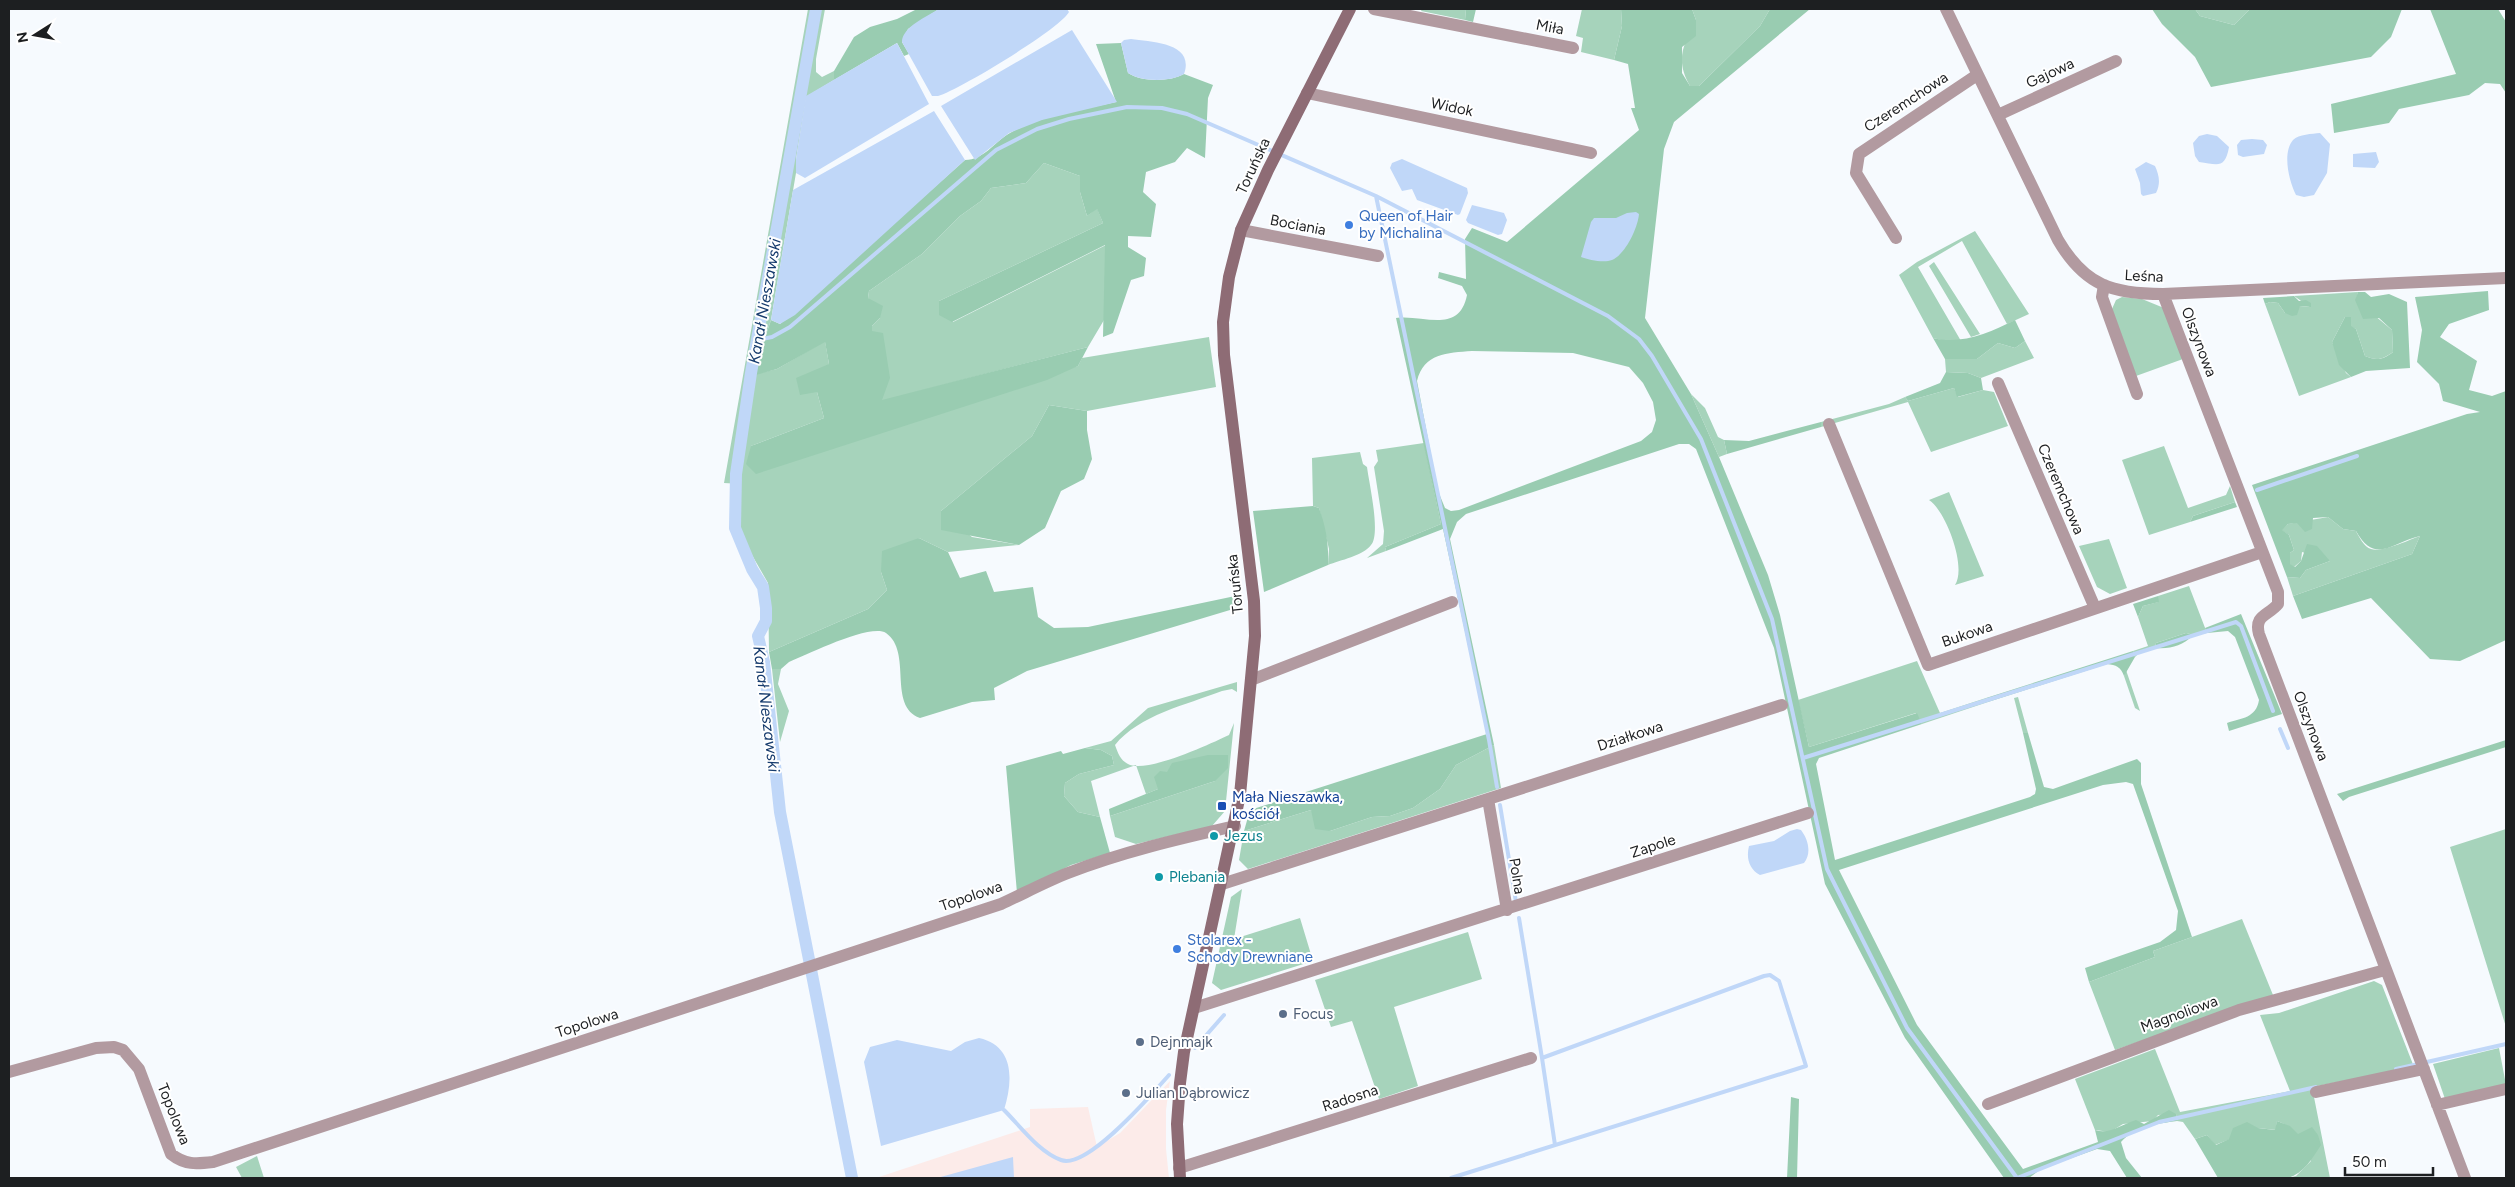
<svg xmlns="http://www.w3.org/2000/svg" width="2515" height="1187" font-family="Figtree,sans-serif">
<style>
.industrial{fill:#fcebe9}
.green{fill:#a6d3bb}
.forest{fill:#99ccb1;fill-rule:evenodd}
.water{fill:#c0d7f8}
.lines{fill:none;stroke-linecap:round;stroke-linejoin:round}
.stream{stroke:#c0d7f8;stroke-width:4}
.canal{stroke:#c0d7f8;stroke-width:12}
.minor{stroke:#b29aa0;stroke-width:12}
.secondary{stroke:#8e6c75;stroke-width:12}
.shop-dot{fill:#3f7fe0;stroke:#fff;stroke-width:2}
.transit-dot{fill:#1a4fb4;stroke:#fff;stroke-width:2}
.culture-dot{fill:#0f9aa8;stroke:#fff;stroke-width:2}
.service-dot{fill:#5c6f8a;stroke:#fff;stroke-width:2}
.labels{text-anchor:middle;stroke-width:4;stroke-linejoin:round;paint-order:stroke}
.street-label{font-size:15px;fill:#1d1f21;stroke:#fff}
.shop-label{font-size:15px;fill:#366cbe;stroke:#fff;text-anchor:start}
.transit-label{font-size:15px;fill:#164399;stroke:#fff;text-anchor:start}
.culture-label{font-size:15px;fill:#0d838f;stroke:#fff;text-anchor:start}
.service-label{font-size:15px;fill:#4e5e75;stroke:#fff;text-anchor:start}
.water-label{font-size:16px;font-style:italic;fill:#163b6d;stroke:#fff}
</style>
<rect width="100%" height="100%" fill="#f6fafe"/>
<path class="industrial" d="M1170 1081 1166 1110V1149L1169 1178H876L1030 1127V1109L1088 1107 1097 1147 1120 1133Z"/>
<path class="green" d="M808 9H825L816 59V72L822 77 834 71V80L806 97 796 159V173L771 320 752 375 777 369 825 341 829 364 817 392 824 418 751 446 1078 366 1082 358 1209 337 1216 387 1087 411 1049 405 1032 436 941 511 972 537 1019 545 948 552 919 538 881 572 887 590 868 609 769 652 768 583 741 536V484L724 483Z
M1422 9H1466L1465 20 1421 11Z
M1582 9H1621L1622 26 1614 60 1581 52 1583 38 1576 36Z
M1692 9H1770L1760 26 1699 86H1690C1675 60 1683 45 1696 20Z
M2195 9H2250L2234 25 2200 16Z
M1044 163 1080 176V192L1087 216 1097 208 1103 223 939 301 953 322 1106 245 1104 320 1088 347 882 401 872 332V326L880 318 868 298 869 291 922 254 960 216 981 201 991 188 1026 183Z
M1975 231 2029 314 2007 324 1962 241 1918 267 1961 341 1949 342 1933 338 1899 275 1917 262Z
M1934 262 1980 334 1971 337 1929 266Z
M2358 292 2356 300 2392 330 2393 352C2382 360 2377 361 2365 356L2356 329 2351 327 2345 317 2332 342 2346 373 2351 377 2299 396 2265 304 2270 302 2278 303 2285 313 2300 306 2310 307 2294 296Z
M2122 297 2142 299 2164 308 2183 359 2136 376 2112 309 2116 300Z
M2025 341 2034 358 1981 378 1968 373 1946 372 1945 359H1977L1998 343 2015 348Z
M1954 388 1958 397 1983 390 1994 392 2008 426 1931 452 1908 402 1821 427V422L1889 404 1905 397 1908 401Z
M1691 394 1705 408 1718 437 1724 440 1727 454 1719 457Z
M1424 443 1441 524 1385 547 1386 551 1367 558 1383 544 1384 531 1374 467 1378 461 1376 450Z
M2164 446 2188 508 2226 495 2230 486 2235 502 2193 516 2190 522 2149 535 2122 460Z
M1360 452 1363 464 1367 467C1369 483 1381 534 1371 545 1363 556 1340 560 1328 565L1329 549 1319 508 1313 506 1312 458Z
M1949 492 1984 576 1955 585C1967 567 1946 511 1929 500Z
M2328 517 2343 529 2356 531C2359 537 2364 547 2371 549 2381 553 2409 540 2420 536L2412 554 2293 596 2287 577 2300 578 2306 570 2330 561 2302 552 2301 561 2294 567 2289 564 2290 553 2294 550 2289 535 2281 530 2288 524Z
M2109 539 2127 588 2110 594 2097 587 2079 546Z
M2189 586 2207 633 2194 635 2186 633 2156 643 2155 648 2138 654 2135 657 2133 651 2148 646 2138 617 2143 606 2158 602V596Z
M1917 661 1940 713 1986 698 1988 702 1922 724 1916 713 1809 747 1798 700Z
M772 669H781L778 684 789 711 780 742Z
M2126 670 2140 711 2135 708 2124 676Z
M1237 682V692L1232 689 1222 691C1186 705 1139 715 1115 745 1118 753 1120 760 1128 764 1146 774 1210 744 1229 735L1234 723 1225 811 1212 826 1136 844 1115 837 1110 816 1215 781 1158 789 1146 794 1136 765 1091 781 1100 817 1078 812 1064 796 1065 783 1079 774 1114 765 1112 756 1101 750 1085 748 1111 741 1148 708Z
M2018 697 2028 733H2023L2014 698Z
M1494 745 1501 788 1248 869 1239 860 1244 831 1311 810 1330 831 1372 817 1390 816 1413 808 1440 789 1456 765Z
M2506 829V1027L2450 847Z
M1242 889 1234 939 1300 918 1313 961 1221 990 1212 983 1231 897Z
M2242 919 2273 995 2115 1050 2089 982 2155 957 2153 951Z
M1468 932 1482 979 1394 1007 1418 1086 1379 1099 1352 1021 1331 1027 1315 980Z
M2374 981 2382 985 2414 1067 2312 1087 2330 1178H2288L2296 1176 2311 1161C2301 1140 2300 1130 2277 1121L2276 1130 2258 1128 2215 1145 2207 1135 2195 1139 2183 1122 2177 1121 2176 1114 2158 1115 2153 1121 2123 1124 2110 1132 2095 1130 2075 1079 2155 1049 2180 1112 2290 1091 2260 1015 2279 1013Z
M2499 1048 2506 1085 2445 1099 2433 1064Z
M257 1156 264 1178H242L236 1167Z"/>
<path class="forest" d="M917 9H939L908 29 902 42 909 54 904 56 897 43 834 80V71L854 37 870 27 897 19Z
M1466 9H1476L1473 22 1465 20Z
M1621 9H1692L1696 20V36L1682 47V73L1690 86H1699L1760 26 1770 9H1810L1674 122 1664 149 1645 318 1691 394 1719 457 1768 575 1780 615 1809 747 1917 713 1922 724 1819 758 1816 764 1835 860 2030 797 2035 794 2036 789 2023 733H2028L2044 787 2053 789 2137 759 2141 763V784L2192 937 2153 951 2155 957 2089 982 2085 968 2160 942 2176 930 2178 911 2133 784 2126 782 2103 785 1839 870 1917 1025 2023 1169 2098 1142 2095 1130C2110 1135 2122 1124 2136 1120L2144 1124 2169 1110 2176 1114 2177 1121C2157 1124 2135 1126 2121 1142L2126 1158 2142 1178H2127L2110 1151 2097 1149 2041 1169 2029 1178H2004L1905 1038 1825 884 1774 648 1696 449 1689 444H1679L1466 514 1457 522 1450 539 1494 745 1456 765 1440 789 1413 808 1390 816 1372 817 1330 831 1315 829 1311 810 1244 831 1250 810 1487 734 1443 529 1386 551 1385 547 1441 524 1396 318C1423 314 1459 335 1467 295L1462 286 1438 278 1439 272 1466 279 1465 239 1472 228 1507 242 1639 130 1631 108H1635L1628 64 1614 60 1622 26ZM1472 351 1573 353 1629 367 1643 383 1653 402 1656 420 1652 432 1641 441 1459 510 1451 511 1445 508 1438 491 1417 381C1424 353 1447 353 1472 351Z
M2152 9H2195L2200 16 2234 25 2250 9H2402L2391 37 2371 57 2211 87 2195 57 2162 24Z
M2430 9H2498L2506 22V93L2500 84 2485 83 2469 95 2399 109 2389 123 2334 133 2331 104 2456 74Z
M1121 43 1128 73C1141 82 1170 82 1184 74L1213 85 1208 98 1205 158 1187 148 1175 162 1146 172 1143 192 1156 204 1151 237 1128 236V247L1146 258 1144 276 1131 280 1113 333 1103 337 1105 245 952 322 939 315V301L1103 223 1097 209 1087 216 1080 192V176L1044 163 1026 183 991 188 981 201 960 216 922 254 869 291 868 298 883 306 880 318 872 326V331L883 333 890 378 882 400 1088 347 1078 366 1047 380 756 474 746 464 751 446 824 418 817 392 800 395 796 378 829 364 825 342 777 369 752 376 771 320 780 324 965 160C984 160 994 142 1010 133 1042 115 1081 110 1116 102L1096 44Z
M2488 291 2489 310 2449 324 2440 337 2477 361 2469 390 2492 396 2506 391V640L2460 661 2430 659 2371 598 2302 619 2293 596 2412 554 2420 536C2391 543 2375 565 2356 531L2343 529 2328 517 2313 518 2312 529 2305 532 2297 523 2288 524 2282 530 2289 535 2294 550 2290 553V564L2295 567 2301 561 2307 544 2317 546 2330 561 2306 570 2300 578 2287 577 2252 485 2467 414 2480 412 2443 401 2439 384 2417 362 2422 330 2415 297Z
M2358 292H2365L2371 297 2389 294 2407 302 2410 368 2366 371 2351 377 2339 365 2332 342 2345 317H2351V326L2356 329 2365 356C2377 361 2383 360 2393 352L2392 330 2379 318 2363 319 2355 300Z
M2294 296 2299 301 2306 300 2311 303V307L2300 306 2297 315 2292 316 2285 313 2278 303 2270 302 2265 304 2263 298Z
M2015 320 2025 341 2015 348 1998 343 1977 359H1945L1933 338C1961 345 1989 333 2015 320Z
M1946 372 1968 373 1981 378 1983 390 1957 397 1954 388 1908 401 1905 397 1940 383Z
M1049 405 1087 411V430L1092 459 1084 479 1061 491 1045 528 1019 545 941 530V511L1032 436Z
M1821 422V427L1727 454 1724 440 1749 441Z
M2235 502 2237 507 2190 522 2193 516Z
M1313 506 1319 508C1326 527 1329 545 1328 565L1264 592 1253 511Z
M919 538 948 552 960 578 986 571 994 592 1033 587 1038 617 1054 628 1088 627 1240 595V607L1027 671 994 688 995 700 972 702 920 718C887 706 913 652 886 633 870 623 807 655 789 662L781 669H772L769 652 868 609 887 590 881 572 882 551Z
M2158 596 2159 602 2143 606 2138 617 2133 604Z
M2241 614 2282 714 2229 731 2227 723C2242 718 2256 718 2259 700L2235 637 2228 631 2207 633 2205 628Z
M2186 633 2194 635C2181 646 2172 649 2155 648L2156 643Z
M2133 651 2135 657 2124 676C2121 667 2116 665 2107 664L1988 702 1986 698Z
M2506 740V747L2349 797 2343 801 2337 794Z
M1085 748 1101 750 1112 756 1114 765 1079 774 1065 783 1064 796 1078 812 1100 817 1110 853 1071 865 1017 893 1006 766 1061 751 1063 754Z
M1208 755H1228V768L1215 781 1110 816 1109 809 1158 789 1154 777 1160 771 1167 772 1172 763Z
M1791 1097 1799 1099 1797 1178H1787Z
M2277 1121 2290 1126 2298 1134 2312 1127 2318 1135 2321 1145C2312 1159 2304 1173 2288 1178H2218L2195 1139 2207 1135 2216 1145 2229 1139 2233 1128 2247 1122 2258 1128 2275 1130Z"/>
<path class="water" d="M939 9H1067L1069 12C1060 29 957 91 938 96H932L902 42C902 27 928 16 939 9Z
M1072 30 1117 102 1042 120 1009 133 975 160 941 106Z
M1131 39C1153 42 1195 43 1184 74 1171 82 1141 82 1128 73L1121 43 1124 40Z
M897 43 929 104 805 178 796 173V159L806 96Z
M934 111 965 160 795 315 780 324 771 320 793 190Z
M2320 133 2330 144 2327 173 2314 195 2304 197 2296 195C2289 181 2282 153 2293 140 2299 134 2312 134 2320 133Z
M2207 134 2217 136 2229 147C2225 170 2217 164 2199 162L2195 156 2193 143 2199 136Z
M2252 139 2263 140 2267 145 2264 154 2243 157 2238 155 2237 145 2241 140Z
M2376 152 2379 162 2375 168 2353 167V154Z
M1402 159 1467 188 1468 193 1460 214 1458 215 1417 200 1412 189 1402 191 1390 168 1392 163Z
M2146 162 2155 166C2159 175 2161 183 2156 193L2143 196 2141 194 2140 183 2135 169Z
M1472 205 1504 213 1507 220 1502 234 1498 235 1468 223 1466 220Z
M1636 212 1639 214C1638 227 1626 254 1612 260 1604 263 1589 260 1581 257L1591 222 1594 218H1616L1627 213Z
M1797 829 1801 830C1808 839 1812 853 1804 863L1760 875C1749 869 1746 858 1749 846L1774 841 1790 831Z
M979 1038C1015 1046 1013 1081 1004 1110L881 1146 864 1062 870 1047 897 1040 951 1051 965 1042Z
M1013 1157 1014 1178H937Z"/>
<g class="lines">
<path class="stream" d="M1376 196 1489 740 1497 787
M757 340 772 337 790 327 996 150 1037 129 1069 119 1127 107 1162 108 1187 114 1376 196 1608 316 1639 339 1652 356 1701 439 1772 619 1827 869 1907 1028 2017 1178 2159 1122 2316 1087
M2257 490 2357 456
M2280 729 2288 748
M1803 758 2236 622 2241 626 2273 711
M1500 805 1516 902
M1519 918 1542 1058
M1195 1048 1224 1015
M2396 1069 2506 1044
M1004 1110C1021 1127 1039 1152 1061 1160 1087 1170 1152 1094 1169 1075
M1451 1178 1806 1066 1779 981 1770 975 1764 976 1542 1058 1555 1145"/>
<path class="canal" d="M816 9 751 373 736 474 735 528 752 569 763 587 766 608V621L758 636 764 662 780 812 852 1178"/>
<path class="minor" d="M1374 9 1573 48
M1946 9 2058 240C2085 286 2113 294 2163 294L2506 278
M1307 93 1591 153
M1998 115 2116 61
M1241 230 1378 256
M1896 238 1856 173 1859 154 1977 75
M2104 285 2102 297 2137 394
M2163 294 2278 592V604C2268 616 2254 615 2259 634L2465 1178
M1998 383 2095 608
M1829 424 1928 665 2262 552
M1251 680 1452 602
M1488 799 1507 910
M1222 884 1782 705
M1194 1008 1808 813
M9 1072 96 1048 114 1047 123 1050 139 1069 171 1154C185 1165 196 1164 213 1162L1001 904C1023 894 1045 882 1068 873 1122 852 1178 839 1235 826
M2316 1092 2424 1069
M1988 1104 2239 1010 2385 970
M2437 1105 2506 1089
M1179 1168 1531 1058"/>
<path class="secondary" d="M1180 1178 1177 1124 1180 1083 1184 1052 1240 795 1255 636 1254 601 1224 355 1223 322 1229 277 1241 230 1268 170 1350 9"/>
</g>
<g class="shop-dot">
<circle cx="1349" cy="225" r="5"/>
<circle cx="1177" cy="949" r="5"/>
</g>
<rect class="transit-dot" x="1217" y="801" width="10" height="10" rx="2.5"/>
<g class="culture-dot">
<circle cx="1214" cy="836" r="5"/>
<circle cx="1159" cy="877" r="5"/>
</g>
<g class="service-dot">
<circle cx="1283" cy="1014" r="5"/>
<circle cx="1140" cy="1042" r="5"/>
<circle cx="1126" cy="1093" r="5"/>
</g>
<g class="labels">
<g class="street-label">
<text transform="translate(1550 27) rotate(11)" y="5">Miła</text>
<text transform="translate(2050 73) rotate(-25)" y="5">Gajowa</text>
<text transform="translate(1906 102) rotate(-33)" y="5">Czeremchowa</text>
<text transform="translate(1452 107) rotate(12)" y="5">Widok</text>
<text transform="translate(1253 166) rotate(-65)" y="5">Toruńska</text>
<text transform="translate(1298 225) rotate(11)" y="5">Bociania</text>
<text transform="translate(2144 276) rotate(3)" y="5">Leśna</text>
<text transform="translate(2199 342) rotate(69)" y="5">Olszynowa</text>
<text transform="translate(2061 489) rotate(67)" y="5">Czeremchowa</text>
<text transform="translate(1235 584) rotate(-96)" y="5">Toruńska</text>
<text transform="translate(1967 634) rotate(-19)" y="5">Bukowa</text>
<text transform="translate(2311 726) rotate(69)" y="5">Olszynowa</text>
<text transform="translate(1630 736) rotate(-18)" y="5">Działkowa</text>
<text transform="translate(1653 846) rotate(-18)" y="5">Zapole</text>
<text transform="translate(1517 876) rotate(81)" y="5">Polna</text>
<text transform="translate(971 896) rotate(-19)" y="5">Topolowa</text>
<text transform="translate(2179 1014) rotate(-20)" y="5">Magnoliowa</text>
<text transform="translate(587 1023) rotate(-18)" y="5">Topolowa</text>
<text transform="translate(1350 1098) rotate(-18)" y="5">Radosna</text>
<text transform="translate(174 1114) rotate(68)" y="5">Topolowa</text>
</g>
<g class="shop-label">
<text x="1359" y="221">Queen of Hair<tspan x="1359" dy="17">by Michalina</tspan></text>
<text x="1187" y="945">Stolarex -<tspan x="1187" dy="17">Schody Drewniane</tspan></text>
</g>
<g class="transit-label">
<text x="1232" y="802">Mała Nieszawka,<tspan x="1232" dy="17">kościół</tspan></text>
</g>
<g class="culture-label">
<text x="1224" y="841">Jezus</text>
<text x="1169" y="882">Plebania</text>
</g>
<g class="service-label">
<text x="1293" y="1019">Focus</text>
<text x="1150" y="1047">Dejnmajk</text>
<text x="1136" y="1098">Julian Dąbrowicz</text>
</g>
<g class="water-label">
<text transform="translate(764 301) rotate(-80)" y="6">Kanał Nieszawski</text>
<text transform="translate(767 709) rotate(83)" y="6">Kanał Nieszawski</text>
</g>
</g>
<rect width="2515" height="1187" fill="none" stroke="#1d1f21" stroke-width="20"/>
<g transform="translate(35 35) rotate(259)" stroke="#ffffff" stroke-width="4" paint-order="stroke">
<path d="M0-4L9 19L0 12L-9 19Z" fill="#1d1f21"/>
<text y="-8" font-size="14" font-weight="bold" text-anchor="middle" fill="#1d1f21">N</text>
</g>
<path d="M2345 1167v8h88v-8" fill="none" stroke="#1d1f21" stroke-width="2.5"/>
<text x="2352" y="1167" font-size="15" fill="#1d1f21" stroke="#ffffff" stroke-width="4" paint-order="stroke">50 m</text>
</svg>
